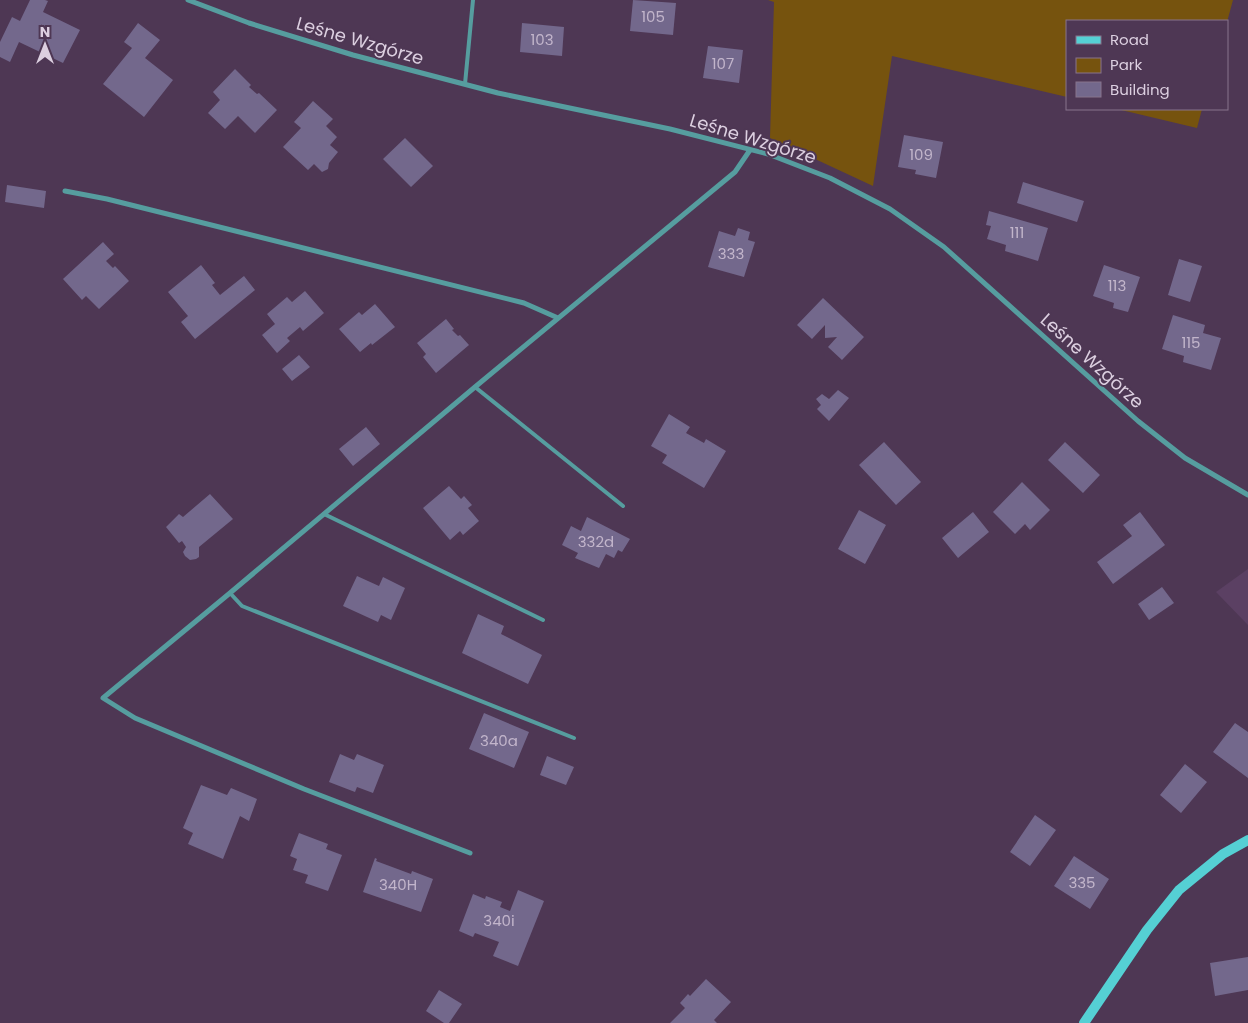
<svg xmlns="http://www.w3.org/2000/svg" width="1248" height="1023" font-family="Poppins,sans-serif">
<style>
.built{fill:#5b4063}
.green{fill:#76530e}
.building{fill:#73688c}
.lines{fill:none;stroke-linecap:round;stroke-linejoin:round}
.lane{stroke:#569d9f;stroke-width:4}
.street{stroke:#569d9f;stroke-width:5}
.secondary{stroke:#55d0d4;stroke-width:10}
.labels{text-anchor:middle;stroke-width:4;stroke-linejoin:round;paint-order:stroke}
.number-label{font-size:15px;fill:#c2b5cb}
.street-label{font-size:18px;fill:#dccfe0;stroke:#4e3754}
</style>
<rect width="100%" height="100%" fill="#4e3754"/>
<path class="built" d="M1248 569V625L1216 592Z"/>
<path class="green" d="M768 0H1233L1227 22 1067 21V97L892 56 873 186 770 138 774 2Z
M1117 109H1202L1197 128Z"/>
<path class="building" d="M30 0H45L48 1 43 12 80 30 63 63 19 42 10 62 0 57V42L12 17 20 21Z
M633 0 676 3 673 35 630 31Z
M138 23 160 40 145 58 173 80 144 117 103 84 132 48 124 42Z
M522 23 564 27 562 56 520 52Z
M708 46 743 50 739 83 703 78Z
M235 69 251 85 249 87 257 94 259 93 277 110 255 133 238 116 225 129 208 113 220 100 213 92Z
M313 101 333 119 326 126 337 137 330 145 338 152 329 163 328 169 322 172 314 164 308 170 283 147 301 128 294 122Z
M904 135 943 142 936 178 915 174 916 170 898 167Z
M405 138 433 166 411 187 383 159Z
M1023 182 1084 201 1077 222 1017 203Z
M7 185 46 191 44 208 5 202Z
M989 211 1048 228 1038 261 1005 251 1006 245 987 239 991 226 986 225Z
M738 228 750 232 748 240 755 242 744 277 708 267 719 231 735 236Z
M103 242 114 254 106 261 113 268 115 266 129 281 99 309 86 296 82 300 63 279Z
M1179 259 1202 266 1190 302 1168 295Z
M201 265 215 283 212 285 220 295 244 276 255 290 195 339 181 322 188 316 168 292Z
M1104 265 1140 277 1128 312 1113 308 1114 303 1093 296Z
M305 291 324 313 303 331 300 327 287 338 290 341 277 353 262 335 275 324 267 314 287 297 292 302Z
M823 298 864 337 842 360 828 347 837 337 825 338V325L812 339 797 325Z
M375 304 395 327 372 345 371 343 360 352 339 329 359 312 362 315Z
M1173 315 1205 325 1203 333 1221 338 1211 370 1183 362 1184 356 1162 349Z
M446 319 454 329 452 330 458 336 460 335 469 345 436 373 423 357 426 354 417 343Z
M299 355 310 367 292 381 282 369Z
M838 390 849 398 829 421 817 409 821 405 816 399 822 394 829 399Z
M669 414 690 427 686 433 704 443 706 439 726 451 704 488 662 463 667 455 651 446Z
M366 427 380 444 353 466 339 449Z
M884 442 921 482 896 505 859 465Z
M1065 442 1100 475 1083 493 1048 460Z
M1022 482 1050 510 1030 530 1025 524 1015 534 993 512Z
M449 486 461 499 464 496 472 505 468 508 479 521 463 535 460 531 450 540 423 508Z
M210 494 233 519 199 547V557L196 559 190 560 185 556 183 552 186 547 182 541 179 543 166 527 179 514 183 517Z
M859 510 886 525 865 564 838 549Z
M973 512 989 532 958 558 942 538Z
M1140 512 1165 545 1113 584 1097 562 1132 536 1123 525Z
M587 517 630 539 622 552 618 550 614 558 606 554 599 568 575 558 578 553 562 545 571 526 581 531Z
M357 576 379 586 383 577 405 588 391 620 381 615 378 622 343 606Z
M1162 587 1174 603 1149 620 1138 604Z
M478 614 504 626 501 634 542 655 528 684 462 653Z
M484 713 529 732 514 768 469 749Z
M1235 723 1248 732V778L1213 752Z
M340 754 354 760 357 754 384 765 373 793 357 787 355 792 329 782Z
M547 756 574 767 566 785 540 775Z
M1185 764 1207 782 1181 813 1160 795Z
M201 785 227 795 231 788 257 799 249 821 240 816 223 859 188 844 193 833 183 828Z
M1035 815 1056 830 1030 866 1010 852Z
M299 833 328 844 326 849 342 855 328 891 305 883 308 875 293 870 297 859 290 856Z
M1074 856 1109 879 1090 909 1054 886Z
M375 858 377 859 376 861 411 874 412 871 433 879 421 912 363 892Z
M518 890 544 901 518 966 493 956 499 942 475 933 473 937 459 931 473 894 485 899 486 896 502 902 500 907 510 911Z
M1248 957V990L1215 996 1210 963Z
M706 979 731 1002 714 1020 717 1023H670L685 1008 680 1003 688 994 690 996Z
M439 990 462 1004 449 1023H444L426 1011Z"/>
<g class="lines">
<path class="lane" d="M465 84 473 0
M475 387 623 506
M324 514 543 620
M230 593 242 606 574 738"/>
<path class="street" d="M188 0 249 23 353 55 498 93 670 129 768 154 830 178 890 209 944 247 1138 421 1185 458 1248 495
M65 191 107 199 524 303 558 318
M470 853 304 789 135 718 103 698 230 593 475 387 735 172 750 150"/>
<path class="secondary" d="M1084 1023 1147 930 1179 890 1223 854 1248 840"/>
</g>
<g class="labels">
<g class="number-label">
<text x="653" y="22">105</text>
<text x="542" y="45">103</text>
<text x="723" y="69">107</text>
<text x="921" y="160">109</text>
<text x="1017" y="238">111</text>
<text x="731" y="259">333</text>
<text x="1117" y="291">113</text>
<text x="1191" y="348">115</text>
<text x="596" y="547">332d</text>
<text x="499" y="746">340a</text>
<text x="1082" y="888">335</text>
<text x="398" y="890">340H</text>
<text x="499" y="926">340i</text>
</g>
<g class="street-label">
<text transform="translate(360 41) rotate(16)" y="6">Leśne Wzgórze</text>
<text transform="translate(753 139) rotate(17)" y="6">Leśne Wzgórze</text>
<text transform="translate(1092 361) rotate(42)" y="6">Leśne Wzgórze</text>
</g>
</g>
<rect x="1066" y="20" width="162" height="90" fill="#4e3754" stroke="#87748c"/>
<rect x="1076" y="36" width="25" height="8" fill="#55d0d4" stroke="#87748c"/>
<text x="1110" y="45" font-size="15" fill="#dccfe0">Road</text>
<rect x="1076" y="58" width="25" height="15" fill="#76530e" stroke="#87748c"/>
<text x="1110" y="70" font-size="15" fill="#dccfe0">Park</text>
<rect x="1076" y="82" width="25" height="15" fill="#73688c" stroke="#87748c"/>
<text x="1110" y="95" font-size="15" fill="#dccfe0">Building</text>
<g transform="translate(45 45)" stroke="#4e3754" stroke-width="4" paint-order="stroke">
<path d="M0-4L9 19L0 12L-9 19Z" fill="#dccfe0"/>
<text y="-8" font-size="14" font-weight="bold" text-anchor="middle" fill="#dccfe0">N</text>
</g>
</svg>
